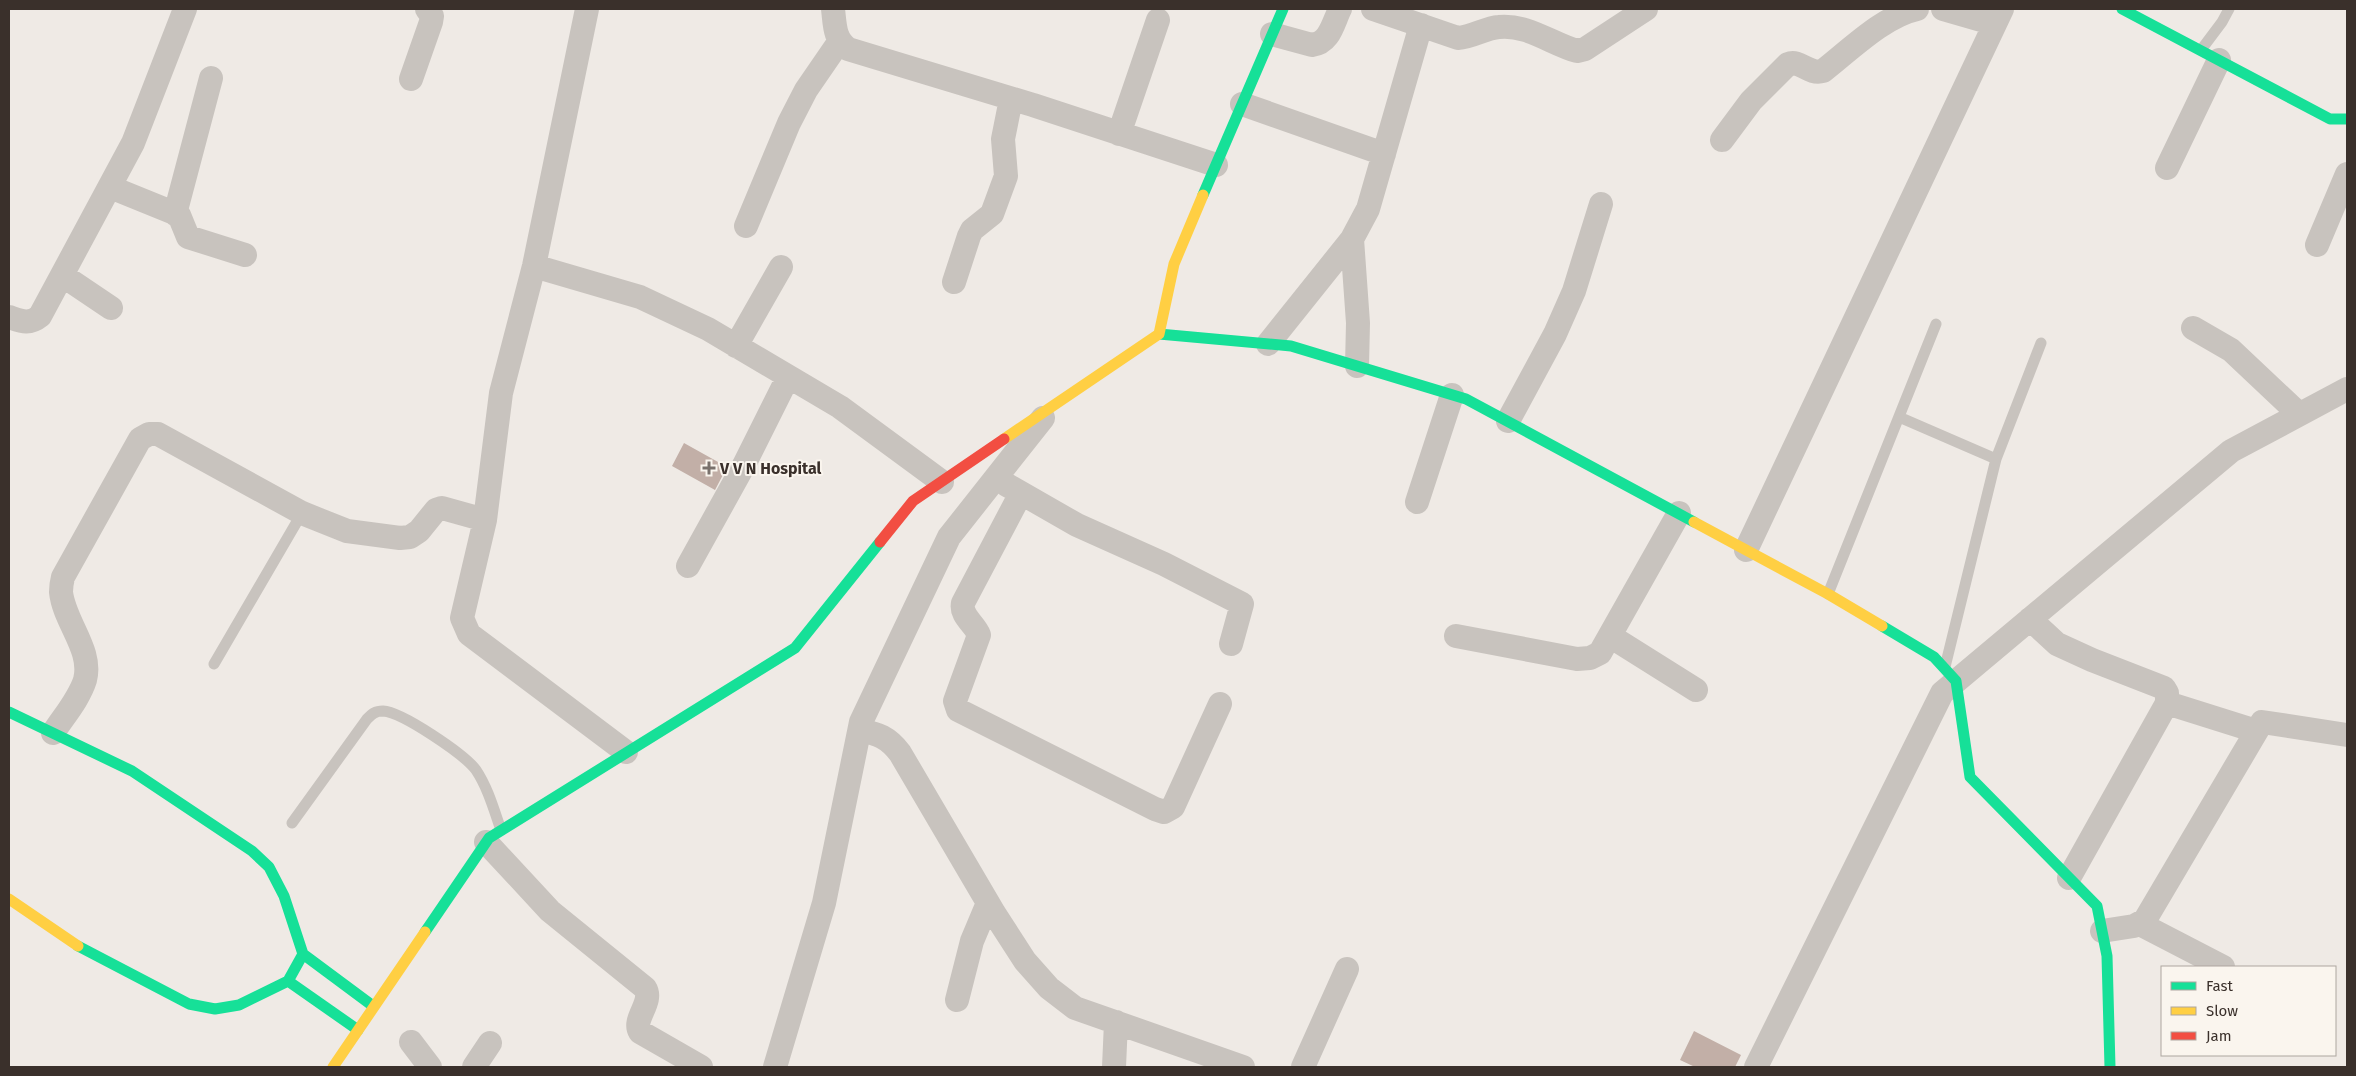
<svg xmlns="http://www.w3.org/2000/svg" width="2356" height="1076" font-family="'Fira Sans',sans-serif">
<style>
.building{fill:#c2afa7}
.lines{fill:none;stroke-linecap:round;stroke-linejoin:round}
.lane{stroke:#c8c3be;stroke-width:11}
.street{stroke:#c8c3be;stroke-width:24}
.fast{stroke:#16e098;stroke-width:11}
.slow{stroke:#ffcf43;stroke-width:11}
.jam{stroke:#f24e42;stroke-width:11}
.poi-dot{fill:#79716c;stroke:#faf5ee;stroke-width:2}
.labels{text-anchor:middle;stroke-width:4;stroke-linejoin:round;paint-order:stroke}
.poi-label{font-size:16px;font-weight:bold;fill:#3a302b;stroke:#faf5ee;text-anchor:start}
</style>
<rect width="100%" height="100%" fill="#efeae5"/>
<path class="building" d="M684 443 727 467 715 490 672 466Z
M1694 1031 1741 1055 1735 1067H1695L1680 1060Z"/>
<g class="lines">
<path class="lane" d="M2201 50 2222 22 2229 9
M1899 417 1996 459
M1828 594 1936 324
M214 664 302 513
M1945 667 1996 459 2041 343
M292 823 367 719C372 714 375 711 383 711 402 712 464 754 476 770 488 788 494 810 501 830"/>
<path class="street" d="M587 9 534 266 501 393 485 520 462 618 469 634 626 752
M833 9C835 25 834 39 848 49L1033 105 1216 165
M1373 9 1458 38C1473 37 1485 28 1499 27 1527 24 1552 44 1577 51L1585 49 1646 9
M1943 9 1995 24
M1272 34 1312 45C1330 43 1333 23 1340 9
M411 79 431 22 432 16 427 9
M1242 104 1384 154
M1119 134 1158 20
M1722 140 1751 101 1788 64C1800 59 1808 75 1823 71 1850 50 1884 16 1917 9
M2167 168 2219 60
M110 187 179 215 188 237 245 255
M175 214 211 78
M746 226 789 123 806 90 839 42
M1352 239 1358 323 1357 366
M2317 245 2347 174
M534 266 640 297 708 329 840 407 942 482
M62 275 111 308
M954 282 969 236 972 230 992 214 1006 176 1003 139 1011 99
M9 317C21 321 29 325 40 316L133 143 185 9
M2193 328 2231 350 2299 414
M1268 344 1352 239 1368 209 1421 25
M736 346 781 267
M1508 421 1555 334 1574 291 1601 204
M1007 485 1077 525 1164 564 1242 604 1231 644
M1021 493 963 603C960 616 975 624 979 635L955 701 958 710 1155 809 1164 812 1173 807 1220 704
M1417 502 1452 395
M1746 550 2002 9
M688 566 744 465 788 377
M2030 619 2057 644 2092 660 2164 688 2167 693V703L2069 878
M1456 636 1577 659 1590 658 1600 653 1679 513
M1610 636 1696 690
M2167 703 2256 731
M860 730C878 734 888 737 900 753L994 913 1025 961 1049 988 1075 1008 1243 1067
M53 733C64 716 79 699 85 680 93 650 64 622 61 592 61 587 62 581 63 577L140 439 149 434H158L302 513 347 531 400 538 410 537 419 531 436 510 442 508 485 520
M486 842 550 911 645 988C654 1002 632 1019 640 1032L701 1067
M2140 924 2223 967
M2102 931 2134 926 2145 920 2262 722 2347 735
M957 1000 972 941 988 903
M411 1042 430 1067
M474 1067 490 1043
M775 1067 824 903 861 722 949 537 1043 418
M1114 1067 1116 1022
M1303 1067 1347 969
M1756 1067 1942 693 2231 451 2347 389"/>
<path class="fast" d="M2122 9 2330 119H2347
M1203 195 1283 9
M1159 334 1291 346 1466 399 1694 522
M1882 626 1934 657 1956 681 1970 777 2097 906 2107 956 2110 1067
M9 712 132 771 252 851 269 867 284 896 303 954 288 981 239 1005 215 1009 189 1004 78 946
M425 932 489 838 795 648 880 542
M303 954 373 1006
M288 981 358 1030"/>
<path class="slow" d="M1004 439 1159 334 1174 264 1203 195
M1694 522 1828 594 1882 626
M9 899 78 946
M333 1067 425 932"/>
<path class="jam" d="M880 542 913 501 1004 439"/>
</g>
<path class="poi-dot" d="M706.5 460.5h5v5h5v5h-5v5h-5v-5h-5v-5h5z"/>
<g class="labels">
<g class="poi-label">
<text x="720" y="474">V V N Hospital</text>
</g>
</g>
<rect width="2356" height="1076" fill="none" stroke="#3a302b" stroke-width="20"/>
<rect x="2161" y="966" width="175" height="90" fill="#faf5ee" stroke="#ada6a0"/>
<rect x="2171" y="982" width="25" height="8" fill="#16e098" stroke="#ada6a0"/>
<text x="2206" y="991" font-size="15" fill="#3a302b">Fast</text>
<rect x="2171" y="1007" width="25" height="8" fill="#ffcf43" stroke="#ada6a0"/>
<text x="2206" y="1016" font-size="15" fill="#3a302b">Slow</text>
<rect x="2171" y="1032" width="25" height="8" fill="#f24e42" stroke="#ada6a0"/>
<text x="2206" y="1041" font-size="15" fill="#3a302b">Jam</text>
</svg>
